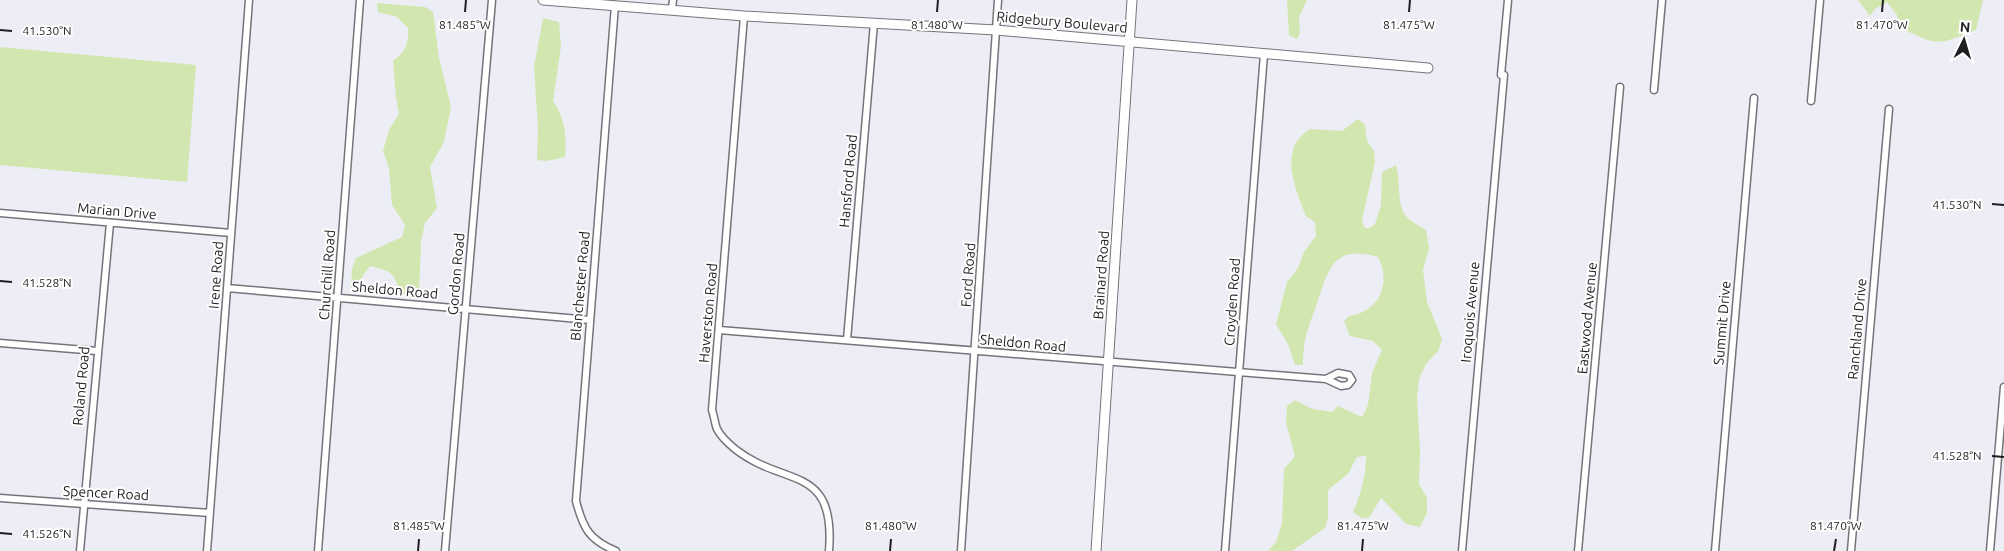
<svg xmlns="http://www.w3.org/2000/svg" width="2004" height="551" font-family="Ubuntu,sans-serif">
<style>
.green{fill:#d2e6af}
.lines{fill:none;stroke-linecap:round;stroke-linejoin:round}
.street-casing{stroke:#74757b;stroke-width:9}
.secondary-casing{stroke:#74757b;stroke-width:11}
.street{stroke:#fff;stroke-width:6}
.secondary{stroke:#fff;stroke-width:9}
.ticks{fill:none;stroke:#1f1f22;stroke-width:2}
.labels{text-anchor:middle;stroke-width:4;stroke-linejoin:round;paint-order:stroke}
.street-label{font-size:14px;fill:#1f1f22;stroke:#fff}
.ticks-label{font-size:12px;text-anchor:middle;fill:#1f1f22;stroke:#fff;stroke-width:4;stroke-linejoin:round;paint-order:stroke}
</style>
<rect width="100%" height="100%" fill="#edeef5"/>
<path class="green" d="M1287 0H1307L1299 17 1300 34 1297 39 1289 35Z
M1858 0H1983L1976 30C1935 46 1938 46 1899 27L1897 15 1887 2 1875 9 1870 16Z
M377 3 425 7 433 12 439 58 451 107 444 142 430 167 437 208 425 223 421 242 419 295 410 298 401 293C393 272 392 271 370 266L360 280 357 293 351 290 352 269 356 258 402 237 405 225 392 205 389 168 383 151 389 130 399 114 396 97 393 61C406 51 409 43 408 28L397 17 378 12Z
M543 18 559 22 561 46 553 101C565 119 567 135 565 157L547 161 537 160 538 128 534 67Z
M0 47 196 65 187 182 0 165Z
M1358 119 1365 125 1367 141 1374 151 1375 162 1362 220 1364 227 1368 229 1375 224 1381 205 1382 172 1396 165C1401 179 1396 204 1406 216 1411 222 1420 226 1426 230L1429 248 1423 270 1427 302 1442 339 1438 351 1426 364 1419 379 1417 397 1420 450 1419 484 1427 498V513L1420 527 1406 524 1381 498 1369 518H1362L1353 512C1361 494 1366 476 1366 456L1357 457 1348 474 1328 490V518L1325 528 1292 551H1268L1276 542 1282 524 1284 469 1295 456 1286 423 1287 406 1295 400 1312 409 1332 412 1338 406 1362 417 1368 405 1372 373 1382 350 1373 341 1350 336 1344 321 1349 316C1379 312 1392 284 1378 257 1330 243 1328 273 1315 309 1307 331 1303 340 1303 365H1295L1288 344 1276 324 1287 282 1298 268 1304 252 1316 236 1315 222 1306 216C1298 195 1284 165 1296 143 1299 137 1305 133 1310 129L1342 131Z"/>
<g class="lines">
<g class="street-casing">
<path id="street" d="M615 5 576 501C583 528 589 540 616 551
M672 9 673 0
M744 16 712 410C714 416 715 424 717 429 721 437 729 444 735 449 784 488 836 463 829 551
M1501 75 1508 0
M1654 90 1662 0
M1811 101 1820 0
M0 213 231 233
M227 288 590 320
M719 330 1326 379 1341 386 1348 385 1352 380 1349 375 1338 373 1326 379
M847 340 874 23
M0 343 97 351
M0 498 210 513
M80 551 110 223
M207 551 249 0
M318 551 360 0
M445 551 492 0
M961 551 998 0
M1225 551 1264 54
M1462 551 1504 75
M1578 551 1620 87
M1715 551 1754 98
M1851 551 1889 109
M1990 551 2004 387"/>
</g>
<g class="secondary-casing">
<path id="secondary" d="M543 0 744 16 996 30 1428 68
M1096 551 1132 0"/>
</g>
<use href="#street" class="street"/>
<use href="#secondary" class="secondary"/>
</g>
<path class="ticks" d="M465 12 466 0M937 12 938 0M1409 12 1410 0M1882 12 1883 0M0 30 12 31M1992 204 2004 205M0 281 12 282M1992 456 2004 457M0 533 12 534M418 551 419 539M890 551 891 539M1362 551 1363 539M1834 551 1836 539"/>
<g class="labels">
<g class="street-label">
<text transform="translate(1062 22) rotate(5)" y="5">Ridgebury Boulevard</text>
<text transform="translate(848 181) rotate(-85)" y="5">Hansford Road</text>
<text transform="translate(117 211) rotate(5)" y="5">Marian Drive</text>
<text transform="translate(456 274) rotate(-85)" y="5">Gordon Road</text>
<text transform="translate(216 275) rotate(-86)" y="5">Irene Road</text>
<text transform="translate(327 275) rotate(-86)" y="5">Churchill Road</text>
<text transform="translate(968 275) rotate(-86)" y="5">Ford Road</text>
<text transform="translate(1101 275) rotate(-86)" y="5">Brainard Road</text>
<text transform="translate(580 286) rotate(-85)" y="5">Blanchester Road</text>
<text transform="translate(395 290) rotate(5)" y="5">Sheldon Road</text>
<text transform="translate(1232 302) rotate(-86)" y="5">Croyden Road</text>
<text transform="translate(1470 312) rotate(-85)" y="5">Iroquois Avenue</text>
<text transform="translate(708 313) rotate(-85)" y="5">Haverston Road</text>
<text transform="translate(1587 318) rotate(-85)" y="5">Eastwood Avenue</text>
<text transform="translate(1722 323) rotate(-85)" y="5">Summit Drive</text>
<text transform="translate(1857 329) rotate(-85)" y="5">Ranchland Drive</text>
<text transform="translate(1023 343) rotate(5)" y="5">Sheldon Road</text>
<text transform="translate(81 386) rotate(-85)" y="5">Roland Road</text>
<text transform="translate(106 493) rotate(3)" y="5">Spencer Road</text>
</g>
</g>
<g class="ticks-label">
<text x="465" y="29">81.485°W</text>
<text x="937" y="29">81.480°W</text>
<text x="1409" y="29">81.475°W</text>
<text x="1882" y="29">81.470°W</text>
<text x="47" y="35">41.530°N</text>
<text x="1957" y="209">41.530°N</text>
<text x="47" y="287">41.528°N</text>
<text x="1957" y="460">41.528°N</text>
<text x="419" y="530">81.485°W</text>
<text x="891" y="530">81.480°W</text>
<text x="1363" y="530">81.475°W</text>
<text x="1836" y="530">81.470°W</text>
<text x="47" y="538">41.526°N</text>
</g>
<g transform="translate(1964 40) rotate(5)" stroke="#ffffff" stroke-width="4" paint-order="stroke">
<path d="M0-4L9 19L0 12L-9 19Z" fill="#1f1f22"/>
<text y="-8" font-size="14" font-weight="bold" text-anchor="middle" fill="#1f1f22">N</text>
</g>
</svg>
